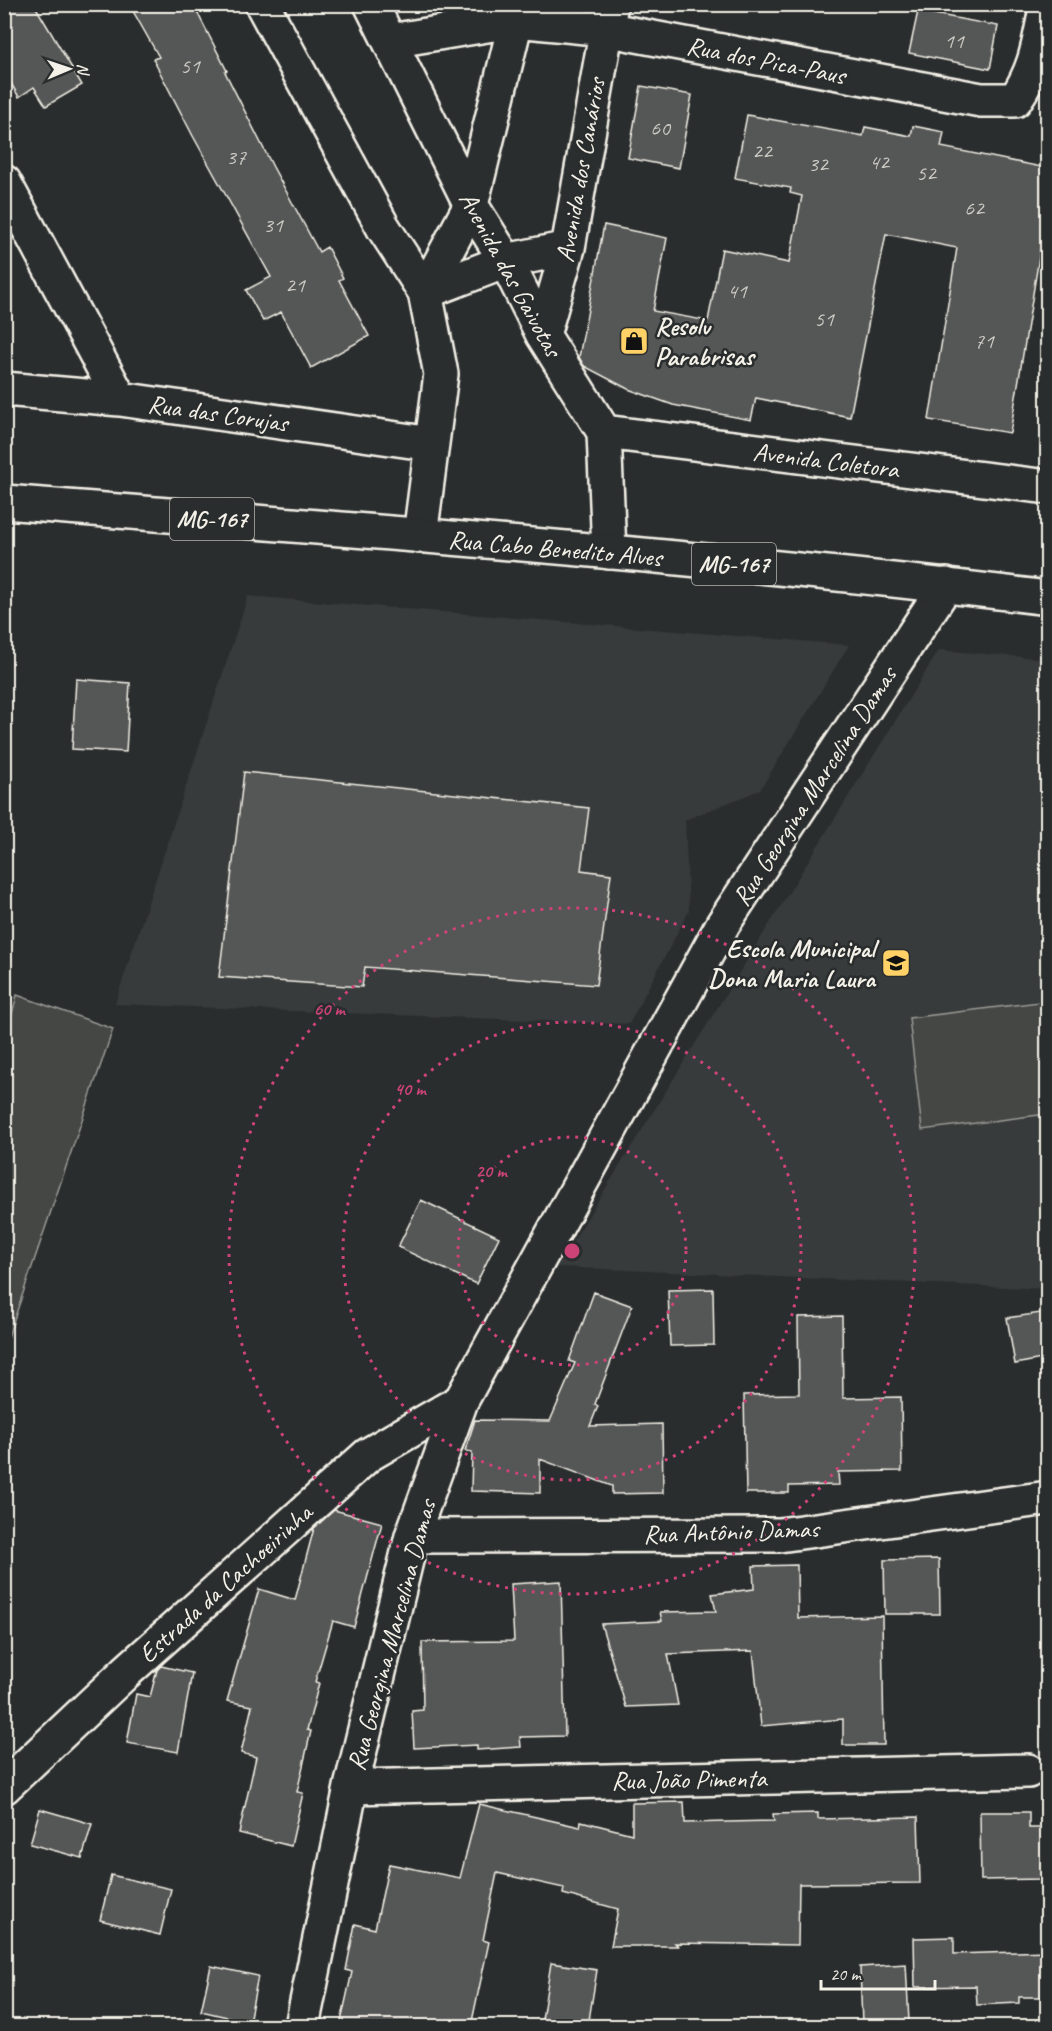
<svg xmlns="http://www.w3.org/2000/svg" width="1052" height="2031" font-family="Caveat,sans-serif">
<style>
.built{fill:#373a3a}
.green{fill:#444645;stroke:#9c9c96;stroke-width:1.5}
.building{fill:#555756;stroke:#f4f1e8;stroke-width:1.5}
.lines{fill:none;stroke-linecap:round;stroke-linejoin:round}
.minor-casing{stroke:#f4f1e8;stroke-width:38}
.major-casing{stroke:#f4f1e8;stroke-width:38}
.minor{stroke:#2a2d2e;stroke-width:33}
.major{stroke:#2a2d2e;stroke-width:33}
.ring{fill:none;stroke:#cc4377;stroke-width:3;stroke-dasharray:3 6}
.labels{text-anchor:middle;stroke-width:5;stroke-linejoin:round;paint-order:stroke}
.number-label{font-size:22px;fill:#cccac4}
.shield{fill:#2a2d2e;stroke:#b7b6b0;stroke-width:1.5}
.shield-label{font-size:24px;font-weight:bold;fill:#f4f1e8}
.street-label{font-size:26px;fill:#f4f1e8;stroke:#2a2d2e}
.poi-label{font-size:26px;font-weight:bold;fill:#f4f1e8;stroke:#2a2d2e;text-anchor:start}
.centre{fill:#cc4377;stroke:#2a2d2e;stroke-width:3}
.ring-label{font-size:18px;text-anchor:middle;font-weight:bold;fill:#cc4377;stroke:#2a2d2e;stroke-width:5;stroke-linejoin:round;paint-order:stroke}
</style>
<rect width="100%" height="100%" fill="#2a2d2e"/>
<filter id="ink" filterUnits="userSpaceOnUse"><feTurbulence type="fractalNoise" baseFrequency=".0167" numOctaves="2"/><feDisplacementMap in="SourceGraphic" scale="12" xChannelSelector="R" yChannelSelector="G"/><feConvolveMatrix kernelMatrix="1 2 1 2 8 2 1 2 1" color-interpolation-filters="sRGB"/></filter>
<g filter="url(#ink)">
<path class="built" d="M248 596 849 645 760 790 685 820 689 911 629 1024 115 1004Z
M939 650 1047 659V1289L557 1267Z"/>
<path class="green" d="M17 995 113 1029 5 1346 4 1044Z
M1047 1001V1114L922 1130 909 1018Z"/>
<path class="building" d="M4 4H34L82 85 46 106 34 87 19 97 4 72Z
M129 4H193L227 71 225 72 273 167 319 252 327 247 343 278 339 280 369 336 311 368 281 312 263 321 246 290 271 277 193 136 153 59 159 57Z
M918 11 998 26 990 69 909 53Z
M641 86 692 95 679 168 628 158Z
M747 115 863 136 865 127 911 136 913 126 944 132 941 147 1047 168V209L1010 433 929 420 957 248 886 234 850 417 756 398 751 420 673 405 628 389 584 366 579 357 604 225 667 238 653 311 708 321 722 249 789 263 802 196 790 193 791 188 735 178Z
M76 679 130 683 126 752 72 749Z
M244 772 589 808 581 870 611 874 596 985 365 967 362 987 219 977Z
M421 1200 499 1237 476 1284 398 1247Z
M713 1289 714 1345 670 1346 668 1290Z
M594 1292 632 1306 595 1404 598 1406 590 1426 662 1424 663 1493 612 1494V1486L540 1459V1493L471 1491 472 1452 465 1451 475 1420 550 1421 575 1363 569 1361Z
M1047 1312V1358L1015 1364 1007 1318Z
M842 1316 843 1398 901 1397 902 1471 838 1472 839 1485 789 1486V1493H746L744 1395 799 1394 798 1317Z
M334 1510 382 1523 354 1627 333 1621 315 1682 319 1683 307 1730 311 1731 297 1792 303 1793 291 1846 239 1833 256 1757 241 1753 252 1706 227 1701 259 1589 295 1600 314 1528Z
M939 1559 940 1614H885L884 1560Z
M797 1565 798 1618 882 1616 884 1745H843V1719L761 1726 753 1651 668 1654 678 1705 626 1707 601 1624 662 1621 660 1612 716 1611 712 1594 754 1589 753 1566Z
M561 1581 565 1736 520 1737 521 1747 477 1750V1745L414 1748 412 1711 423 1710 422 1642 514 1641 511 1584Z
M161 1666 192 1673 178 1752 127 1743 136 1694 150 1697 157 1670Z
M684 1802 685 1823 774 1821 773 1814 818 1813V1819L918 1817 920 1883 799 1884 798 1945 675 1943 678 1946H611L618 1909 563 1894 564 1888 497 1873 483 1940 489 1942 471 2026H340L352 1972 346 1970 355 1924 375 1929 389 1864 460 1878 479 1804 580 1827 581 1821 632 1834V1803Z
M40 1809 92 1824 82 1858 30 1844Z
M980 1812H1029V1828H1047V1879L981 1880Z
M111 1875 171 1889 160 1935 100 1920Z
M954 1937V1954L1047 1951V1997H1019V2003L977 2005 976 1986 915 1987 914 1938Z
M551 1963 597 1970 588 2026H541Z
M906 1964 909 2022 862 2024 860 1967Z
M211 1966 258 1976 249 2022 201 2011Z"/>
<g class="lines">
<g class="minor-casing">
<path id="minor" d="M262 4 383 227 425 292 441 374 420 536
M371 4 471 205 506 261 543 335 604 432 609 552
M390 41 517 20 605 29 981 100H1015C1037 68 1039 42 1047 4
M4 182 120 399
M425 292 471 205 520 4
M425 292 506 261 568 248
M543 335 568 248 611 4
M4 389 120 399 432 444
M604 432 1048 487
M412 1536 779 1535 1048 1498
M4 1787 126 1672 368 1455 461 1401
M351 1787 1028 1771
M302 2026 351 1787 412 1536 461 1401 723 924 946 585"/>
</g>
<g class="major-casing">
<path id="major" d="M4 502C352 530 701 555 1048 598"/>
</g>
<use href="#minor" class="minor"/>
<use href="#major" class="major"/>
</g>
</g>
<g class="ring">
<circle cx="572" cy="1251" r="114"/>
<circle cx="572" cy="1251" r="229"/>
<circle cx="572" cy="1251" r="343"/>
</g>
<defs>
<g id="shop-square" transform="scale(1.5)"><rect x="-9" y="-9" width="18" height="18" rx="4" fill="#ffd166" stroke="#2a2d2e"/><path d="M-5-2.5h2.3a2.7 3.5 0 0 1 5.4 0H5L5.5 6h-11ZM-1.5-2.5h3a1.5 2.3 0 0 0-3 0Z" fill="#111"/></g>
<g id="school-square" transform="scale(1.5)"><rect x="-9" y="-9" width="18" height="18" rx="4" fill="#ffd166" stroke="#2a2d2e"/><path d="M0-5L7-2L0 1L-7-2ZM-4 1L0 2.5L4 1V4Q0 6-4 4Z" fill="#111"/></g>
</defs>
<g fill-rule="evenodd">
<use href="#shop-square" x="634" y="341"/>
<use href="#school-square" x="896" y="963"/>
</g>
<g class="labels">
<g class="number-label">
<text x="954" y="48">11</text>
<text x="190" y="73">51</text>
<text x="660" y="135">60</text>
<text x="762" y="158">22</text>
<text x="236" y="164">37</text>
<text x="879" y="169">42</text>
<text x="818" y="171">32</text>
<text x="926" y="180">52</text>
<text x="974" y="215">62</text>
<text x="273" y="232">31</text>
<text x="295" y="292">21</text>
<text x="737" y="298">41</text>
<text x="824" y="326">51</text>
<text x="984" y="348">71</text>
</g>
<g class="shield">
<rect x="170" y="498" width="84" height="42" rx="4.5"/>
<rect x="692" y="543" width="84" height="42" rx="4.5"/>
</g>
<g class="shield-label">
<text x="212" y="527">MG-167</text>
<text x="734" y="572">MG-167</text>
</g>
<g class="street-label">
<text transform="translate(766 60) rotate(11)" y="9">Rua dos Pica-Paus</text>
<text transform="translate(580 170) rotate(-80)" y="9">Avenida dos Canários</text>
<text transform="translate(511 274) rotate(61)" y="9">Avenida das Gaivotas</text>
<text transform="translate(218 413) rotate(8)" y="9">Rua das Corujas</text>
<text transform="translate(826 460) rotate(7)" y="9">Avenida Coletora</text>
<text transform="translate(555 548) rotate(5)" y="9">Rua Cabo Benedito Alves</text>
<text transform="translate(814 786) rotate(-57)" y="9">Rua Georgina Marcelina Damas</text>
<text transform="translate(731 1531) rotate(-2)" y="9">Rua Antônio Damas</text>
<text transform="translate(225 1583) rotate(-42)" y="9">Estrada da Cachoeirinha</text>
<text transform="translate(391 1635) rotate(-75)" y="9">Rua Georgina Marcelina Damas</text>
<text transform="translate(689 1779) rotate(-1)" y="9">Rua João Pimenta</text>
</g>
<g class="poi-label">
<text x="655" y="335">Resolv<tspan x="655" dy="30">Parabrisas</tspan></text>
<text x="875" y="957" text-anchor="end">Escola Municipal<tspan x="875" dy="30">Dona Maria Laura</tspan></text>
</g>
</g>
<circle cx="572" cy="1251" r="9" class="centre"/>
<g class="ring-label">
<text x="329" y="1015">60 m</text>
<text x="410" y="1095">40 m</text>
<text x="491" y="1177">20 m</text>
</g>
<rect width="1052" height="2031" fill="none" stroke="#2a2d2e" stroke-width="24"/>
<rect x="12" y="12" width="1028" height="2007" fill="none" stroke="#f4f1e8" stroke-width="2" filter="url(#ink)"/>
<g transform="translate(69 69) rotate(88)" stroke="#2a2d2e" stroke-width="4.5" paint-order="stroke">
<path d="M0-4.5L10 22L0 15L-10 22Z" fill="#f4f1e8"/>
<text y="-9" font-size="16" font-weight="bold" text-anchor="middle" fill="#f4f1e8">N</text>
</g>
<path d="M821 1980v9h114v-9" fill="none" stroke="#f4f1e8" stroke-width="3"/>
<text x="830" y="1980" font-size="18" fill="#f4f1e8" stroke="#2a2d2e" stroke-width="4.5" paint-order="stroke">20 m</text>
</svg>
